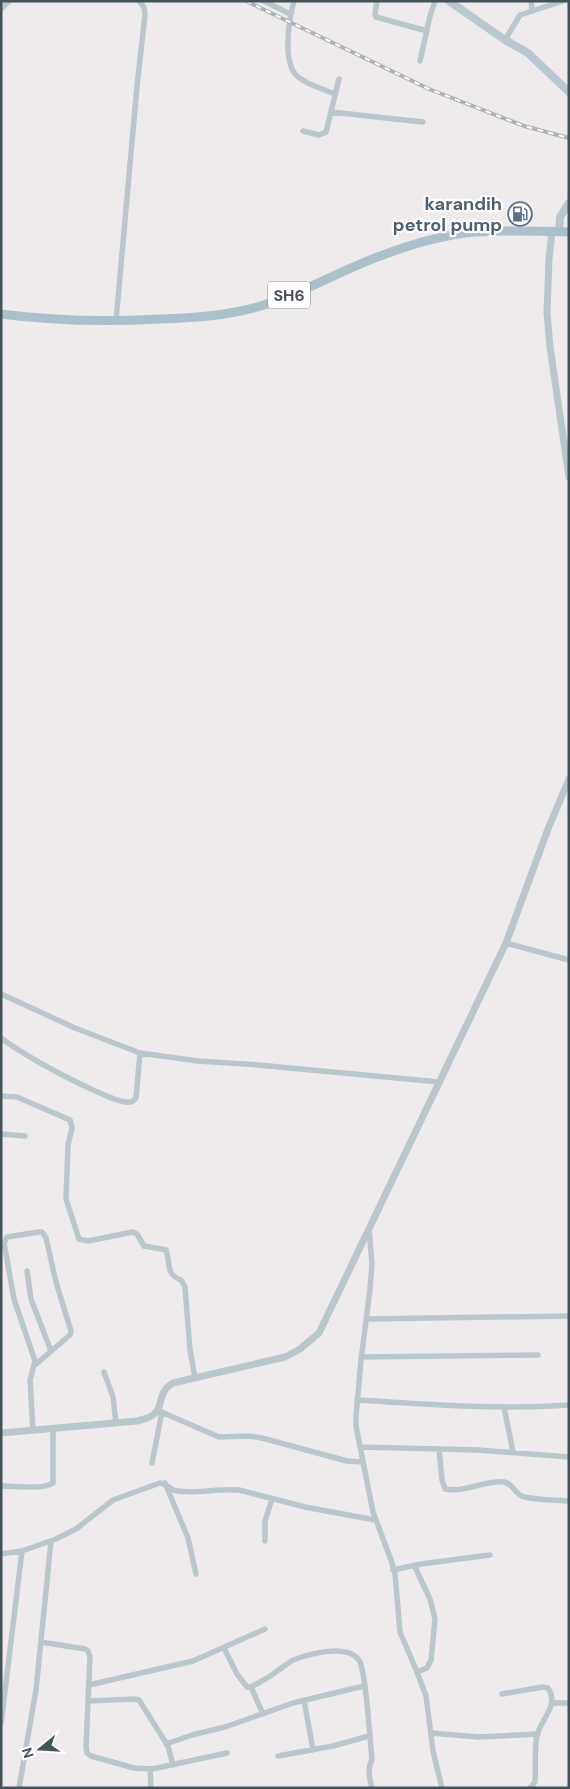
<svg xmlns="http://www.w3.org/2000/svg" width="570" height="1789" font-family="'DM Sans',sans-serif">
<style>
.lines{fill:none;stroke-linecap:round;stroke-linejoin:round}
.minor{stroke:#b9c6cc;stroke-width:5.5}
.tertiary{stroke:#b9c6cc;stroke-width:7}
.secondary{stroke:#b9c7d0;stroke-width:8}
.primary{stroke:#aac0cb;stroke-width:9}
.rail-casing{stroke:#aeb2b6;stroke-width:4}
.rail{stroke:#fff;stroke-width:2;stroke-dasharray:5.5;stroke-linecap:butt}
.labels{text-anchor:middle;stroke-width:4.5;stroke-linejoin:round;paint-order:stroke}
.shield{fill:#fff;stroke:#7c868b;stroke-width:1}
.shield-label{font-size:16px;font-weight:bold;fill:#445259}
.service-label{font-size:18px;font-weight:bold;fill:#4e5e75;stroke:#fff;text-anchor:end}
</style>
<rect width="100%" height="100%" fill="#efebec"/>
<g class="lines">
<path class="minor" d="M264 1 290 14
M294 1C289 19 282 62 297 76 307 85 323 89 335 94
M377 1 375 14 376 17 427 31
M531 1 532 10
M1 9 9 1
M505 40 520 15 563 1
M420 61 430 16 435 1
M331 112 423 122
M303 131 319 135 326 132 339 79
M116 321 137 86 145 15 144 7 139 1
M506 943 569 960
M1 994 75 1028 140 1053 198 1061 258 1065 439 1082
M1 1038C30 1059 61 1075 93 1090 103 1094 115 1101 126 1102 131 1103 133 1101 136 1098L140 1053
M1 1096 17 1097 70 1120 72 1128 68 1145 66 1199 79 1239 88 1241 133 1232 137 1234 144 1246 166 1250C171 1264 165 1274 181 1280L185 1287 190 1350 195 1378
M1 1134 25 1136
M369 1229 372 1264 370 1289 361 1360 356 1416V1426L373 1512 391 1560 395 1574 400 1632 417 1672 426 1696 433 1751 442 1788
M27 1271 31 1299 51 1351
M366 1319 569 1316
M361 1357 538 1355
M104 1372 113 1397 116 1423
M357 1400C427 1404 498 1410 569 1405
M504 1407 513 1452
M159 1411 219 1437 249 1436 262 1438 347 1461 363 1462
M33 1430 30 1380 35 1361 14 1299 4 1243 7 1237 39 1232H42L46 1238 56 1282 71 1331 70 1335 35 1365
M360 1447 478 1450 569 1457
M439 1449 442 1480 445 1489C464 1493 485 1480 504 1482 513 1483 514 1493 522 1496 530 1500 558 1500 569 1501
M152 1463 162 1412
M165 1483 188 1538 196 1574
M1 1486C14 1486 43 1490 53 1483V1428
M265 1541V1521L272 1499
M1 1554 22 1551 56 1539 76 1529 113 1500 160 1483C168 1484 171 1491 178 1491 198 1494 219 1488 239 1490L305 1507 375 1520
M414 1565 430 1599 435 1619 431 1660 427 1668 417 1672
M393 1570 421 1564 490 1555
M41 1642 85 1649 88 1651 90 1657 86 1747 87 1753 91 1756 134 1768 152 1769 227 1753
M224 1648 237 1674 247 1687H251L263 1714
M89 1685 193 1661 265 1629
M251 1687C260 1682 269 1678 277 1671 282 1668 288 1663 293 1660 309 1654 347 1643 359 1660 366 1670 370 1742 372 1759 367 1770 369 1777 372 1788
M502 1694 543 1687 548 1688C560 1705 541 1719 537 1735 534 1748 536 1768 535 1782L530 1788
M304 1700 313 1750
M88 1701 134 1699 139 1700 168 1746 173 1765
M552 1703H569
M1 1724 22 1551
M431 1733 478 1737 538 1734
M166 1744 192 1735 225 1727 293 1703 364 1686
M278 1756 333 1746 369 1736
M150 1769 151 1788
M19 1788 36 1690 51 1541"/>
<path class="tertiary" d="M552 232 549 259 547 313 550 347 569 477
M1 1433 137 1421C172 1414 151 1396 173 1383L285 1357 300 1349 319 1333 506 943 548 829 569 779"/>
<path class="secondary" d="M449 1 505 40 528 53 569 92
M559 232 560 217 569 203"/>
<path class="primary" d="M1 314C54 321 107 322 160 319 192 318 225 316 257 307 301 295 340 270 383 255 412 244 443 235 474 232 503 230 540 231 569 232"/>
<g class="rail-casing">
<path id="rail" d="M246 1 429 89 524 126 569 138"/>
</g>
<use href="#rail" class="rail"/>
</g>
<defs>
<g id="fuel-ring" transform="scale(1.25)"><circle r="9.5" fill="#fff" stroke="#5c6f8a" stroke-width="1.5"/><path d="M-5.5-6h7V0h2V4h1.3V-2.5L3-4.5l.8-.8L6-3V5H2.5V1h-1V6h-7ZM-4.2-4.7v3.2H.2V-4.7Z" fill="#5c6f8a"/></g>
</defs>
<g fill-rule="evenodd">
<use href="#fuel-ring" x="520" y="214"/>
</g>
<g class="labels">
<rect class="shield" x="268" y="281.5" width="42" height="27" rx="4"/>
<g class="shield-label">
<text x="289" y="301">SH6</text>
</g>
<g class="service-label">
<text x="502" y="210">karandih<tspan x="502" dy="21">petrol pump</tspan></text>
</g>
</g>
<rect width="570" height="1789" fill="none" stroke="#445259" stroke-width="5"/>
<g transform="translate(40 1749) rotate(252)" stroke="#ffffff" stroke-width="4" paint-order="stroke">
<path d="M0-4L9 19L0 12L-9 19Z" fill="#445259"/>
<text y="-8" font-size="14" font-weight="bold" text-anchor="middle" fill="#445259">N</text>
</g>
</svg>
